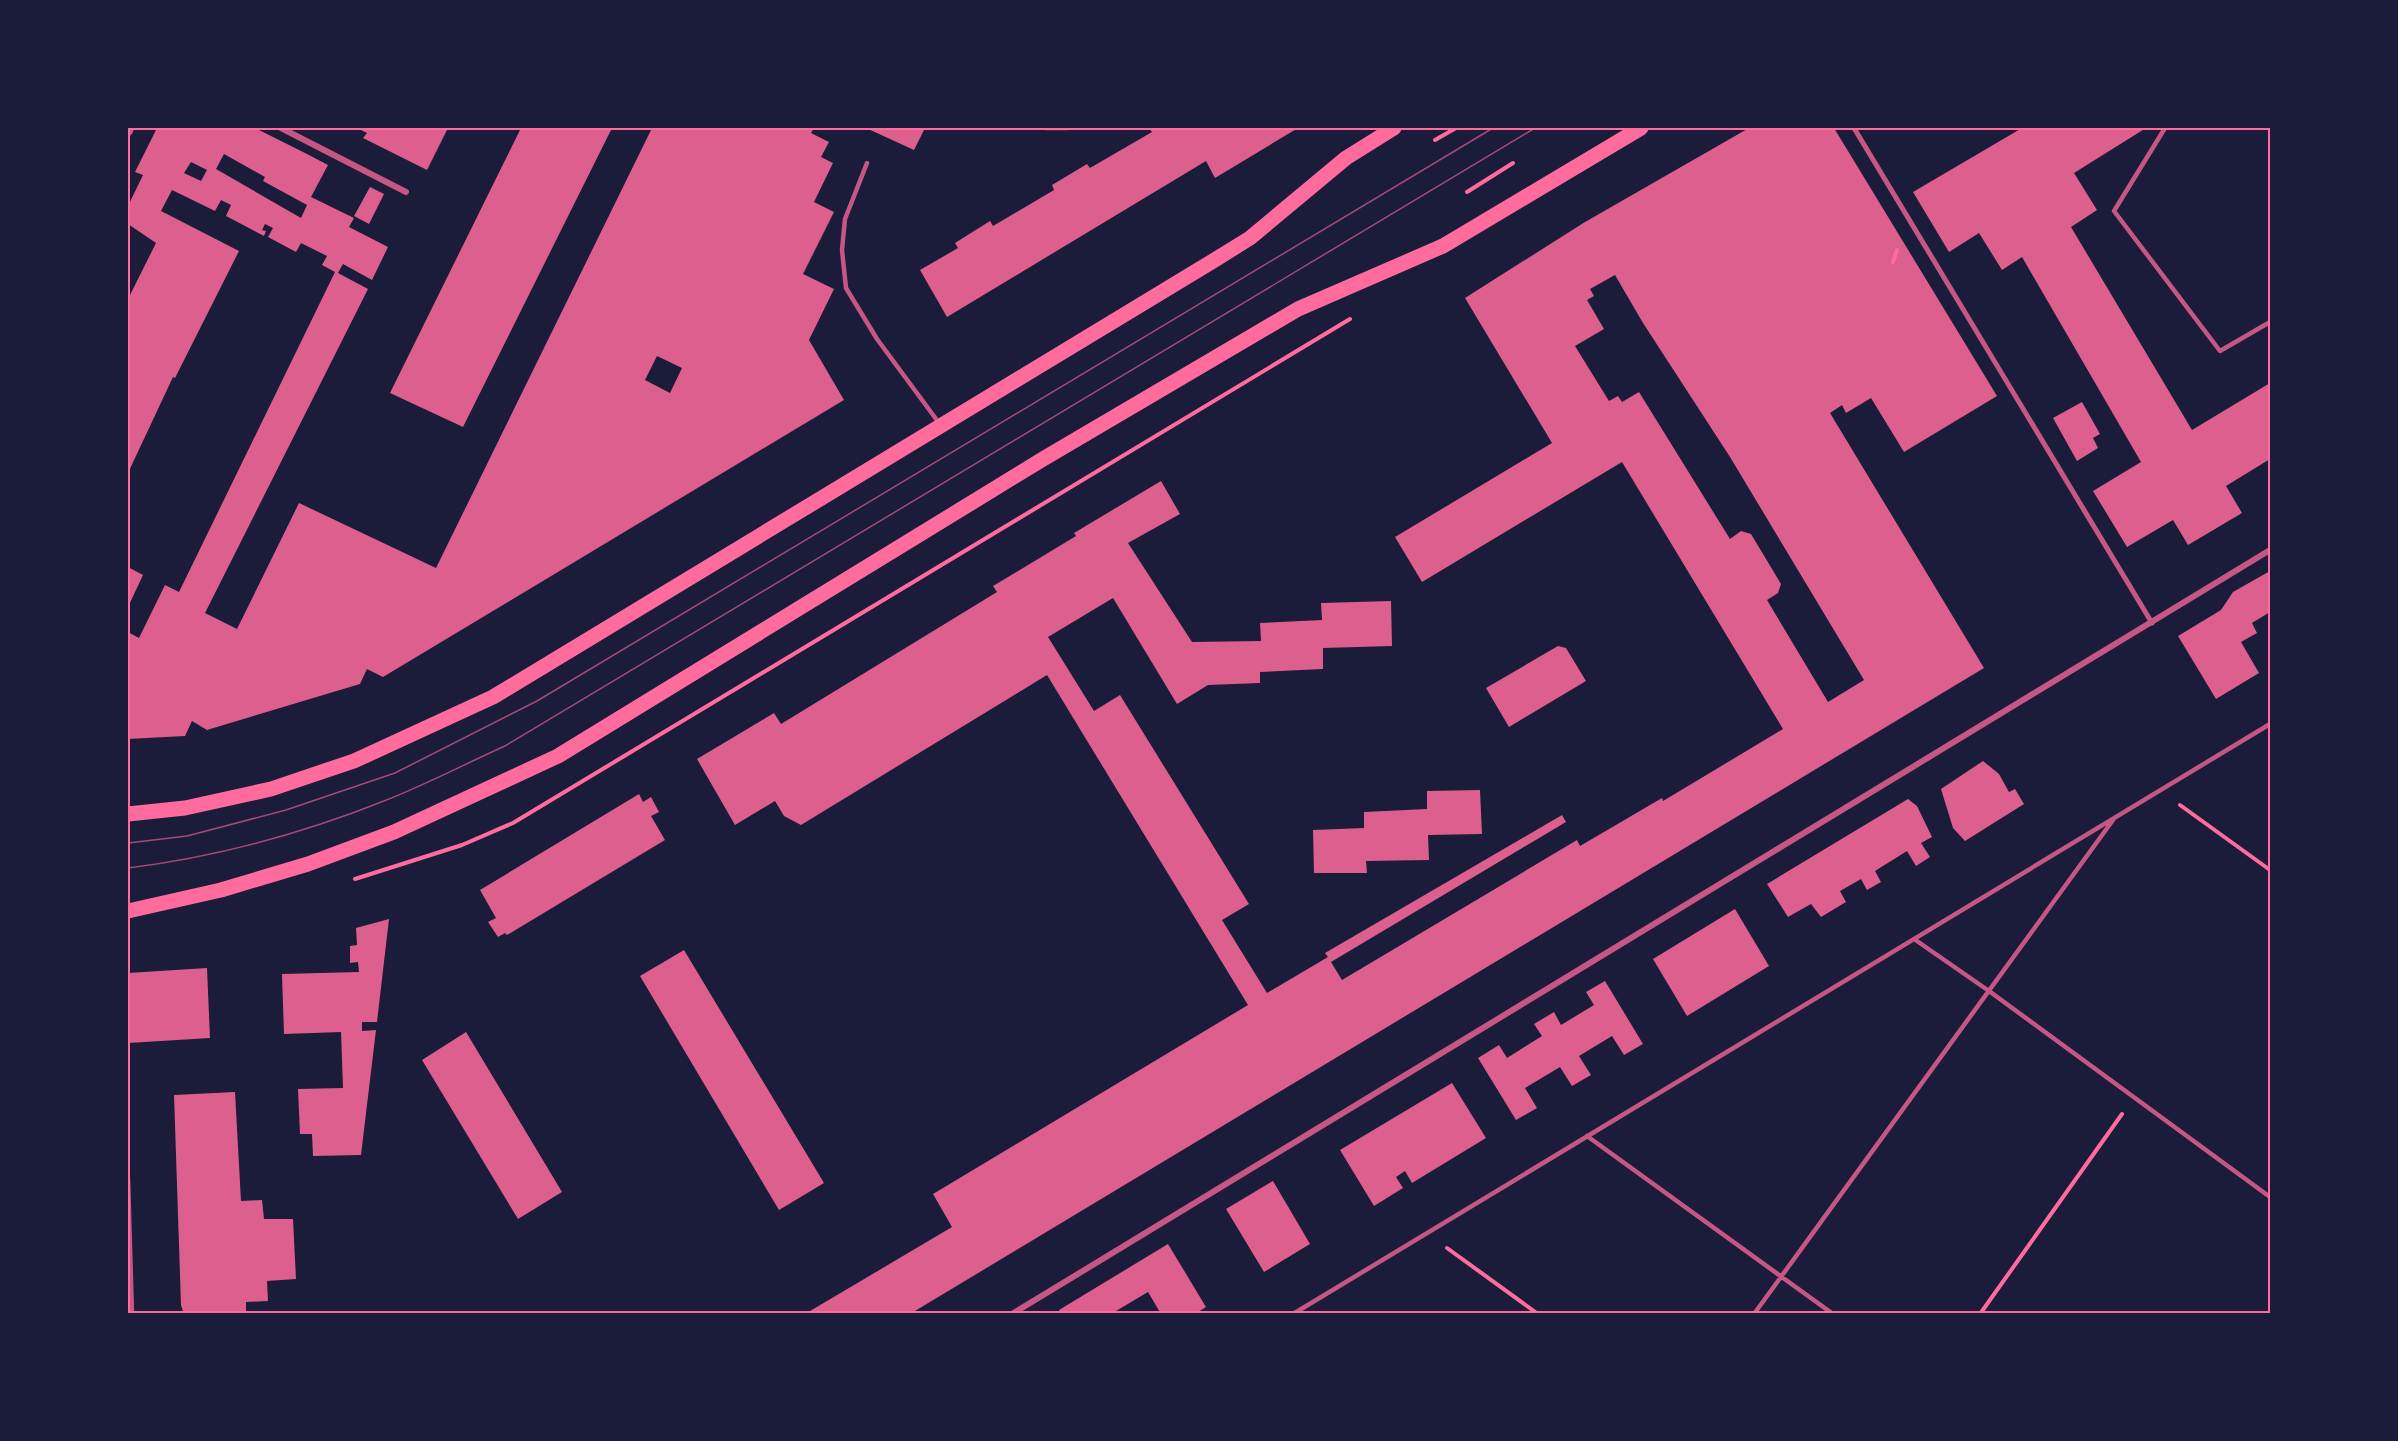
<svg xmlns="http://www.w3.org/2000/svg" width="2398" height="1441" font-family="Ubuntu,sans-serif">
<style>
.building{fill:#dd5f8e;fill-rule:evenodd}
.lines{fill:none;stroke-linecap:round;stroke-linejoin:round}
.path{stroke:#ff6b9d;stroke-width:4}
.service{stroke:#c65784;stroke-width:4.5}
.pedestrian{stroke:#c65784;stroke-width:5}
.minor{stroke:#c65784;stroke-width:6}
.tertiary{stroke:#c65784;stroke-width:10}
.primary{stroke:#ff6b9d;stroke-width:15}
.tram{stroke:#a44b75;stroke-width:1.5}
.neatline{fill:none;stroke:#ff6b9d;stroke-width:2}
</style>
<rect width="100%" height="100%" fill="#1b1b3a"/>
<path class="building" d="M157 128H255L307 154 328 165 311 197 354 218 349 227 388 247 372 280 343 264 338 273 368 289 205 613 237 629 299 503 436 568 652 128H814L811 133 829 142 821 157 833 163 814 202 834 212 803 274 834 289 809 340 844 400 383 677 367 669 360 684 207 730 192 721 185 736 128 739V632L139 638 165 585 179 592 335 272 322 265 327 256 301 243 296 252 268 237 273 228 265 224 262 230 266 231 264 236 226 216 231 205 221 200 215 211 172 190 161 211 239 251 175 378 173 377 128 473V299L156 243 128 224V206L143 175 135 172ZM224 154 265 177 263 181 307 205 301 218 216 169ZM191 162 207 170 201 181 184 173ZM657 356 682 368 670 393 645 380Z
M357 128 424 130 448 128 427 170 363 138 367 133Z
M521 128H612L463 427 390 393Z
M866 128H925L914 150Z
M1149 128H1298L1215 178 1206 161 947 317 920 270 958 248 955 243 990 221 993 226 1054 190 1052 185 1087 164 1090 168 1152 132Z
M1749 128H1834L1997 396 1904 452 1871 398 1846 413 1842 405 1830 413 1984 668 910 1314H805L952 1227 933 1194 1248 1005 1047 675 801 825 784 816 775 801 735 825 697 759 774 713 781 724 997 592 993 586 1076 536 1074 533 1161 481 1180 514 1128 543 1192 642 1261 641 1260 623 1322 620 1321 603 1391 601 1392 646 1323 648V669L1260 672V683L1208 685 1177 704 1113 598 1048 637 1094 711 1120 695 1249 904 1222 920 1267 993 1328 957 1325 953 1562 815 1566 822 1331 962 1342 980 1577 840 1580 846 1662 798 1663 801 1783 729 1622 462 1422 582 1395 537 1552 443 1465 298 1585 222ZM1615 275 1643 323 1730 457 1864 680 1828 702 1767 600 1778 593 1781 584 1751 534 1741 531 1730 539 1639 392 1622 402 1618 396 1609 401 1575 346 1604 329 1587 300 1594 296 1590 289Z
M2022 128H2146L2074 173 2097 210 2071 227 2192 430 2270 383V459L2226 486 2242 513 2188 545 2173 520 2127 547 2093 491 2141 462 2022 257 2002 270 1979 233 1949 252 1913 192Z
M370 187 384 194 369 224 354 216Z
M2082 402 2100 434 2093 438 2098 448 2077 461 2053 418Z
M128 567 143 575 128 607Z
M2270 571V612L2252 623 2257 633 2241 642 2259 673 2216 699 2178 636 2221 610 2233 592Z
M1558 646 1566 648 1586 681 1509 727 1486 688Z
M1983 761 1999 774 2009 792 2015 789 2024 804 1965 841 1953 828 1941 789Z
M1480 790 1482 834 1428 835 1429 860 1366 861 1367 873H1314L1313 830 1364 828V812L1427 809V791Z
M639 794 643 802 651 797 659 812 651 816 665 840 507 935 505 933 498 937 488 922 496 918 480 890Z
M1908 799 1917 806 1932 837 1921 843 1930 857 1916 866 1907 851 1875 871 1881 882 1867 890 1861 879 1840 891 1846 902 1821 917 1811 904 1788 917 1767 884Z
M1735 909 1769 966 1687 1016 1653 959Z
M389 919 377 1022H362V1031L376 1030 361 1155 313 1156 312 1134H300L298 1089 343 1088 341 1032 284 1034 282 974 359 972 358 962 350 963V946L357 945 356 928Z
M684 950 824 1183 779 1210 640 976Z
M207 968 210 1038 128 1043V973Z
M1605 981 1643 1044 1624 1055 1612 1036 1579 1056 1591 1075 1572 1086 1560 1067 1525 1088 1537 1108 1516 1120 1478 1058 1499 1045 1507 1058 1542 1036 1534 1024 1554 1012 1561 1025 1594 1005 1586 992Z
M466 1032 562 1192 518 1219 422 1060Z
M1452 1083 1486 1138 1412 1183 1405 1171 1396 1177 1403 1188 1374 1206 1340 1150Z
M235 1092 241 1201 262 1200 264 1219H293L296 1279 267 1281 268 1301 246 1302V1314H184L181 1305 174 1095Z
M1273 1181 1310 1244 1264 1272 1226 1209Z
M1168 1244 1206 1307 1195 1314H1161L1148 1292 1111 1314H1061L1059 1310Z"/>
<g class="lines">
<path class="path" d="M1435 140 1456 128
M1467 192 1513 163
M1893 262 1897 250
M2180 805 2270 870
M355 879 462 845 513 823 1350 319
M1447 1248 1538 1314
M1980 1314 2122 1114"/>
<path class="service" d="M1046 128H1067
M2165 128 2114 211 2220 351 2270 322
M867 163 845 219 842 250 846 288 877 339 939 423
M1914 939 1989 991 2270 1197
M1587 1136 1833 1314
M128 1178 132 1314
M1293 1314 2270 724
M1754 1314 2113 820"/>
<path class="pedestrian" d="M1854 128 2152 623"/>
<path class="minor" d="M281 128 406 192
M1012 1314 2270 550"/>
<path class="tertiary" d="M128 131 129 128"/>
<path class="primary" d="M128 814 185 808 271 789 354 761 493 697 1213 261 1250 238 1346 158 1394 128
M128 911 221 890 308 864 394 832 558 756 1043 459 1298 309 1443 246 1641 128"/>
<path class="tram" d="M128 843 187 836 286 810 395 773 537 701 1493 128
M128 868C216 857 301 834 384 801 425 785 465 764 505 746L1535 128"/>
</g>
<rect width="2398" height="1441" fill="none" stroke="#1b1b3a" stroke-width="258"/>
<rect x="129" y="129" width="2140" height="1183" class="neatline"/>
</svg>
